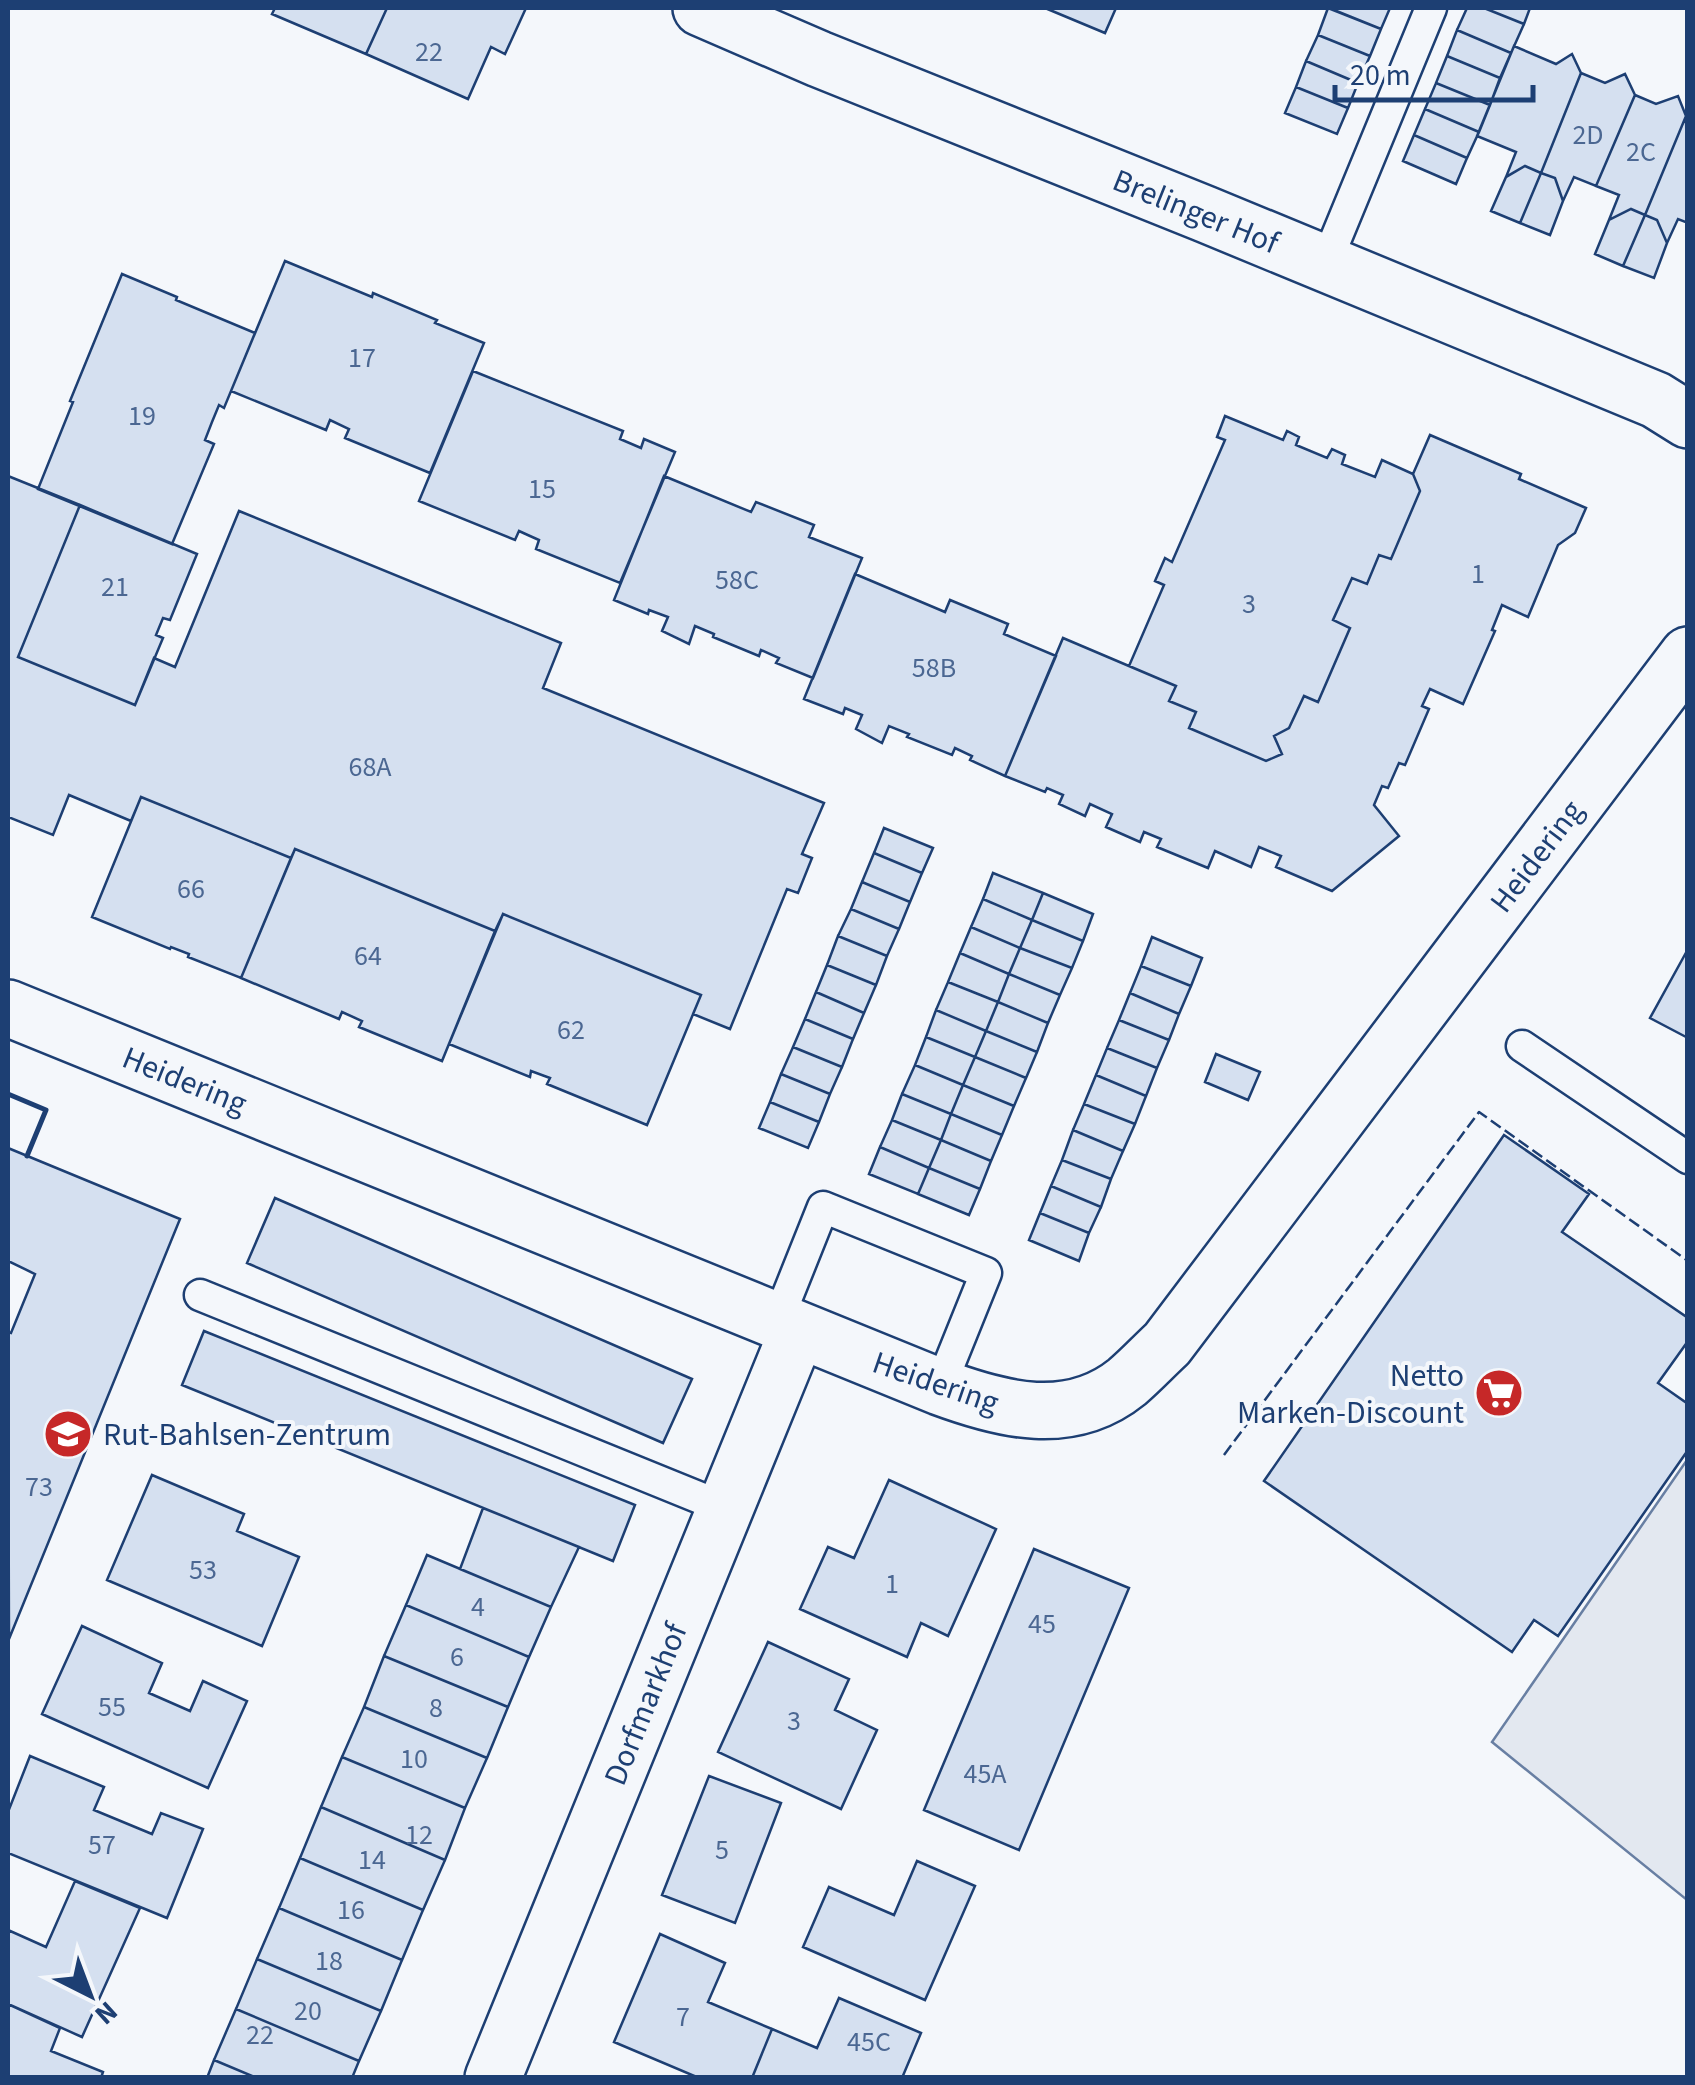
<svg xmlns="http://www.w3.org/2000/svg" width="1695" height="2085" font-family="'Source Sans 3',sans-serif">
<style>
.parking{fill:#e3e8f0;stroke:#687fa3;stroke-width:2.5}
.building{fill:#d5e0f0;stroke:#1d3f73;stroke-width:2.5}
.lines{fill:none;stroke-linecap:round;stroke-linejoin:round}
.service-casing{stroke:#1d3f73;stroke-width:35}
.minor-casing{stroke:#1d3f73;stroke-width:60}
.service{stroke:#f4f7fb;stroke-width:30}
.minor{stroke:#f4f7fb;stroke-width:55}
.fence{stroke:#1d3f73;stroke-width:2.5;stroke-dasharray:12 5;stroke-linecap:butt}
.wall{stroke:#1d3f73;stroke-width:5}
.labels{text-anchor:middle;stroke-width:8;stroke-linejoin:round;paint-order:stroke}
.number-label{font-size:28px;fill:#4b6792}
.street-label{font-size:32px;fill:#1d3f73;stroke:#f4f7fb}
.poi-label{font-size:32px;fill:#1d3f73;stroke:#f4f7fb;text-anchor:end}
</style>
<rect width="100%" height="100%" fill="#f4f7fb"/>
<path class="parking" d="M1687 1460V1900L1492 1742Z"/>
<path class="building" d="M275 8H387L366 54 272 14Z
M387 8H526L505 54 491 47 468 99 366 54Z
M1045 8H1116L1105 33Z
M1328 8 1381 29 1370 56 1318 35Z
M1329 8H1390L1381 29Z
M1467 8H1484L1524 24 1511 53 1457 30Z
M1484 8H1530L1524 24Z
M1457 30 1511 53 1500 78 1447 56Z
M1318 35 1370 56 1358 83 1306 61Z
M1514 46 1556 64 1572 54 1581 73 1541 173 1525 166 1506 177 1516 152 1477 136Z
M1447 56 1500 78 1490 105 1436 83Z
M1306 61 1358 83 1348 108 1296 87Z
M1581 73 1605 83 1625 74 1635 95 1596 186 1574 177 1563 201 1555 178 1541 173Z
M1436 83 1490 105 1479 132 1425 109Z
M1296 87 1348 108 1337 134 1285 113Z
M1635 95 1656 104 1678 96 1686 116 1645 215 1631 209 1609 220 1619 195 1596 186Z
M1425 109 1479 132 1467 158 1414 135Z
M1686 116 1688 223 1678 219 1667 243 1657 220 1645 215Z
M1414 135 1467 158 1456 184 1403 161Z
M1525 166 1541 173 1520 223 1491 211 1506 177Z
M1541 173 1555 178 1563 201 1550 235 1520 223Z
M1631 209 1645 215 1623 266 1595 254 1609 220Z
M1645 215 1657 220 1667 243 1654 278 1623 266Z
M285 261 372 297 373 293 437 320 435 323 484 343 430 473 345 438 349 429 330 420 326 430 231 391Z
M122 274 177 297 176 300 255 333 224 408 219 405 212 422 205 440 214 444 172 544 38 489 73 402 70 401Z
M473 371 623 431 620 439 641 448 644 439 675 452 620 583 536 549 539 540 530 536 519 531 515 540 419 501Z
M1225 416 1283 440 1287 431 1299 437 1296 445 1327 458 1332 449 1345 455 1342 464 1375 477 1382 460 1413 474 1420 491 1391 559 1379 555 1367 584 1352 578 1333 620 1350 628 1318 702 1304 696 1289 728 1274 736 1282 754 1266 761 1189 728 1196 712 1169 701 1176 686 1129 666 1164 585 1155 581 1165 558 1172 562 1225 440 1217 437Z
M1430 435 1521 474 1519 479 1586 508 1575 533 1558 545 1528 617 1502 605 1492 630 1495 631 1463 704 1430 689 1422 706 1429 709 1405 765 1399 763 1388 788 1382 786 1374 805 1399 836 1332 891 1276 867 1281 856 1259 847 1251 867 1215 851 1208 868 1157 847 1161 839 1144 832 1140 842 1106 827 1112 814 1090 804 1085 816 1059 804 1063 795 1047 788 1045 792 1005 776 1063 638 1176 686 1169 701 1196 712 1189 728 1266 761 1282 754 1274 736 1289 728 1304 696 1318 702 1350 628 1333 620 1352 578 1367 584 1379 555 1391 559 1420 491 1413 474Z
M8 476 80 505 18 657 135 705 154 658 175 667 239 511 561 643 543 688 824 803 802 854 812 858 798 893 787 889 730 1029 693 1014 701 995 503 914 495 931 295 849 291 858 141 797 131 821 69 795 53 835 8 817Z
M664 476 751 512 756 502 814 525 809 537 862 558 813 678 776 663 779 658 761 650 759 656 713 637 714 634 695 626 689 644 662 631 668 617 649 610 648 614 614 600Z
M80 505 197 554 170 620 163 618 156 635 163 638 135 705 18 657Z
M855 574 945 612 950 600 1008 624 1004 634 1056 656 1005 776 970 760 972 756 955 748 952 755 907 737 909 734 889 726 882 743 856 729 862 715 845 708 843 714 804 699Z
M141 797 291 858 241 978 188 957 189 954 171 947 170 949 92 917Z
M884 828 933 848 922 873 874 853Z
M295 849 495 931 442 1061 359 1027 362 1021 342 1012 339 1019 241 978Z
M874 853 922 873 910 902 862 882Z
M993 873 1043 893 1032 920 983 899Z
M862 882 910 902 899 929 851 909Z
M1043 893 1093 914 1083 941 1032 920Z
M983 899 1032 920 1020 948 971 927Z
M851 909 899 929 887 956 838 936Z
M503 914 701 995 647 1125 547 1084 550 1078 531 1071 530 1077 449 1044Z
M1032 920 1083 941 1072 968 1020 948Z
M971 927 1020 948 1009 974 960 953Z
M838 936 887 956 876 985 827 965Z
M1152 937 1202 958 1191 986 1141 966Z
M1020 948 1072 968 1060 995 1009 974Z
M1688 949V1038L1650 1018Z
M960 953 1009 974 998 1002 948 982Z
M827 965 876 985 864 1013 816 992Z
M1141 966 1191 986 1179 1014 1130 993Z
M1009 974 1060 995 1048 1023 998 1002Z
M948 982 998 1002 986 1031 936 1010Z
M816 992 864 1013 853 1039 805 1019Z
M1130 993 1179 1014 1169 1040 1119 1020Z
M998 1002 1048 1023 1037 1052 986 1031Z
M936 1010 986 1031 975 1057 926 1037Z
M805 1019 853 1039 842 1067 793 1047Z
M1119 1020 1169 1040 1157 1068 1107 1048Z
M986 1031 1037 1052 1026 1078 975 1057Z
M926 1037 975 1057 963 1085 915 1065Z
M793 1047 842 1067 830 1094 781 1074Z
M1107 1048 1157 1068 1146 1096 1096 1075Z
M1216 1054 1260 1072 1248 1100 1205 1082Z
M975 1057 1026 1078 1014 1106 963 1085Z
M915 1065 963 1085 951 1114 902 1094Z
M781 1074 830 1094 819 1122 770 1102Z
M1096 1075 1146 1096 1135 1124 1084 1104Z
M963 1085 1014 1106 1002 1135 951 1114Z
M902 1094 951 1114 941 1140 892 1120Z
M770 1102 819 1122 808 1148 759 1128Z
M1084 1104 1135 1124 1123 1151 1073 1130Z
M951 1114 1002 1135 991 1161 941 1140Z
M892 1120 941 1140 929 1168 880 1147Z
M1073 1130 1123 1151 1111 1179 1062 1160Z
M1504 1135 1589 1194 1562 1232 1688 1318V1341L1658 1383 1688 1404V1450L1558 1636 1534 1620 1512 1652 1264 1481Z
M941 1140 991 1161 980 1189 929 1168Z
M880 1147 929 1168 918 1194 869 1174Z
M8 1148 180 1219 9 1639 8 1332 11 1333 35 1274 8 1261Z
M1062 1160 1111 1179 1101 1207 1051 1186Z
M929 1168 980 1189 969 1215 918 1194Z
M1051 1186 1101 1207 1089 1233 1040 1213Z
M275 1198 692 1379 663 1443 247 1263Z
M1040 1213 1089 1233 1079 1261 1029 1240Z
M204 1331 635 1505 613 1561 182 1385Z
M152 1475 244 1514 237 1531 299 1557 262 1646 107 1580Z
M889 1480 996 1529 948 1636 921 1623 907 1657 800 1609 828 1547 854 1558Z
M483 1508 579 1547 551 1607 460 1569Z
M1034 1549 1129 1588 1019 1850 924 1810Z
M427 1555 551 1607 529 1657 406 1605Z
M406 1605 529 1657 508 1707 384 1656Z
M82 1626 162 1663 149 1693 190 1711 203 1681 247 1701 208 1788 42 1714Z
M768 1642 849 1679 835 1710 877 1730 841 1809 718 1752Z
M384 1656 508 1707 487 1758 364 1707Z
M364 1707 487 1758 465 1808 342 1757Z
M30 1756 104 1787 94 1810 152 1834 161 1813 203 1829 167 1918 8 1853V1812Z
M342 1757 465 1808 445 1860 321 1807Z
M709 1776 781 1803 735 1923 662 1895Z
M321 1807 445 1860 423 1910 300 1858Z
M300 1858 423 1910 402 1960 279 1908Z
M917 1861 975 1886 925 2000 803 1947 829 1887 894 1915Z
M75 1881 140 1908 82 2037 8 2004V1930L46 1947Z
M279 1908 402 1960 381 2011 257 1959Z
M660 1934 725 1963 708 2002 772 2029 752 2078H699L614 2042Z
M257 1959 381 2011 359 2061 236 2009Z
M839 1998 921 2033 902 2078H752L772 2029 817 2048Z
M8 2004 60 2028 51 2051 103 2072 101 2078H8Z
M236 2009 359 2061 352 2078H257L214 2060Z
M214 2060 257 2078H207Z"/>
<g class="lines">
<g class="service-casing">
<path id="service" d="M1325 265 1431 8
M1522 1046 1688 1158
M200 1295 725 1508
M777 1322 823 1207 986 1273 940 1387"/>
</g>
<g class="minor-casing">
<path id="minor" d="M701 8 819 59 1205 214 1656 400 1688 420
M8 1008 940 1387C1002 1410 1070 1428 1127 1382 1141 1370 1154 1356 1167 1344L1688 655
M493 2078 798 1330"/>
</g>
<use href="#service" class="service"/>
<use href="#minor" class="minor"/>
<path class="fence" d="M1224 1455 1479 1112 1688 1261"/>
<path class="wall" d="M8 1094 46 1110 27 1156"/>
</g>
<defs>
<g id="supermarket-disc" transform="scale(2.5)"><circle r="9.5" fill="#c62828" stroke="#f4f7fb"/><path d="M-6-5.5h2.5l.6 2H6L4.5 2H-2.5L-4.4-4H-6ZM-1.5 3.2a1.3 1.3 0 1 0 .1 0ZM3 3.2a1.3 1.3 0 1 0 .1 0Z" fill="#fff"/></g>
<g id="school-disc" transform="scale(2.5)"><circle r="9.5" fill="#c62828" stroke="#f4f7fb"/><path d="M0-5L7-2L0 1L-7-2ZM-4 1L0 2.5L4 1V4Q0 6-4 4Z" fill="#fff"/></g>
</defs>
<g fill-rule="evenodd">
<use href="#supermarket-disc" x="1499" y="1393"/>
<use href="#school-disc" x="68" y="1434"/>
</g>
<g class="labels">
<g class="number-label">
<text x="429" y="61">22</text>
<text x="1588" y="144">2D</text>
<text x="1641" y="161">2C</text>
<text x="362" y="367">17</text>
<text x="142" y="425">19</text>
<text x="542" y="498">15</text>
<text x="1478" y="583">1</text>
<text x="737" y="589">58C</text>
<text x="115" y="596">21</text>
<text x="1249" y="613">3</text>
<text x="934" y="677">58B</text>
<text x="370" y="776">68A</text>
<text x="191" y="898">66</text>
<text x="368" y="965">64</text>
<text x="571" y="1039">62</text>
<text x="39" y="1496">73</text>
<text x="203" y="1579">53</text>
<text x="892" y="1593">1</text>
<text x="478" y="1616">4</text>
<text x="1042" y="1633">45</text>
<text x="457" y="1666">6</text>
<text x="112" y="1716">55</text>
<text x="436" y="1717">8</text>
<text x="794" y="1730">3</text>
<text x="414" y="1768">10</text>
<text x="985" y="1783">45A</text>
<text x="419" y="1844">12</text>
<text x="102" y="1854">57</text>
<text x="722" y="1859">5</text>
<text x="372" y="1869">14</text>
<text x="351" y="1919">16</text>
<text x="329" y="1970">18</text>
<text x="308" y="2020">20</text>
<text x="683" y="2026">7</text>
<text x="260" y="2044">22</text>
<text x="869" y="2051">45C</text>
</g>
<g class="street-label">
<text transform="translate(1196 211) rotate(22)" y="11">Brelinger Hof</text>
<text transform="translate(1536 856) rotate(-53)" y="11">Heidering</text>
<text transform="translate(185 1080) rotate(22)" y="11">Heidering</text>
<text transform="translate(936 1382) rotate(19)" y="11">Heidering</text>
<text transform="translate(645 1704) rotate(-68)" y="11">Dorfmarkhof</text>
</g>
<g class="poi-label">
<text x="1464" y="1386">Netto<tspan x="1464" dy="37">Marken-Discount</tspan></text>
<text x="103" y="1445" text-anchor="start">Rut-Bahlsen-Zentrum</text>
</g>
</g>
<rect width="1695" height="2085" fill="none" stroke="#1d3f73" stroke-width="20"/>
<g transform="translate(90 1995) rotate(138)" stroke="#f4f7fb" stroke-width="8" paint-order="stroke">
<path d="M0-8L18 38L0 25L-18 38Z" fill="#1d3f73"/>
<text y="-15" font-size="28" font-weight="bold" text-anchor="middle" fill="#1d3f73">N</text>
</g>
<path d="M1335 85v15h198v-15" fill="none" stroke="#1d3f73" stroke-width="5"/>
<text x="1350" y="85" font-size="30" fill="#1d3f73" stroke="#f4f7fb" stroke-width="8" paint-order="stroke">20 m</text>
</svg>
